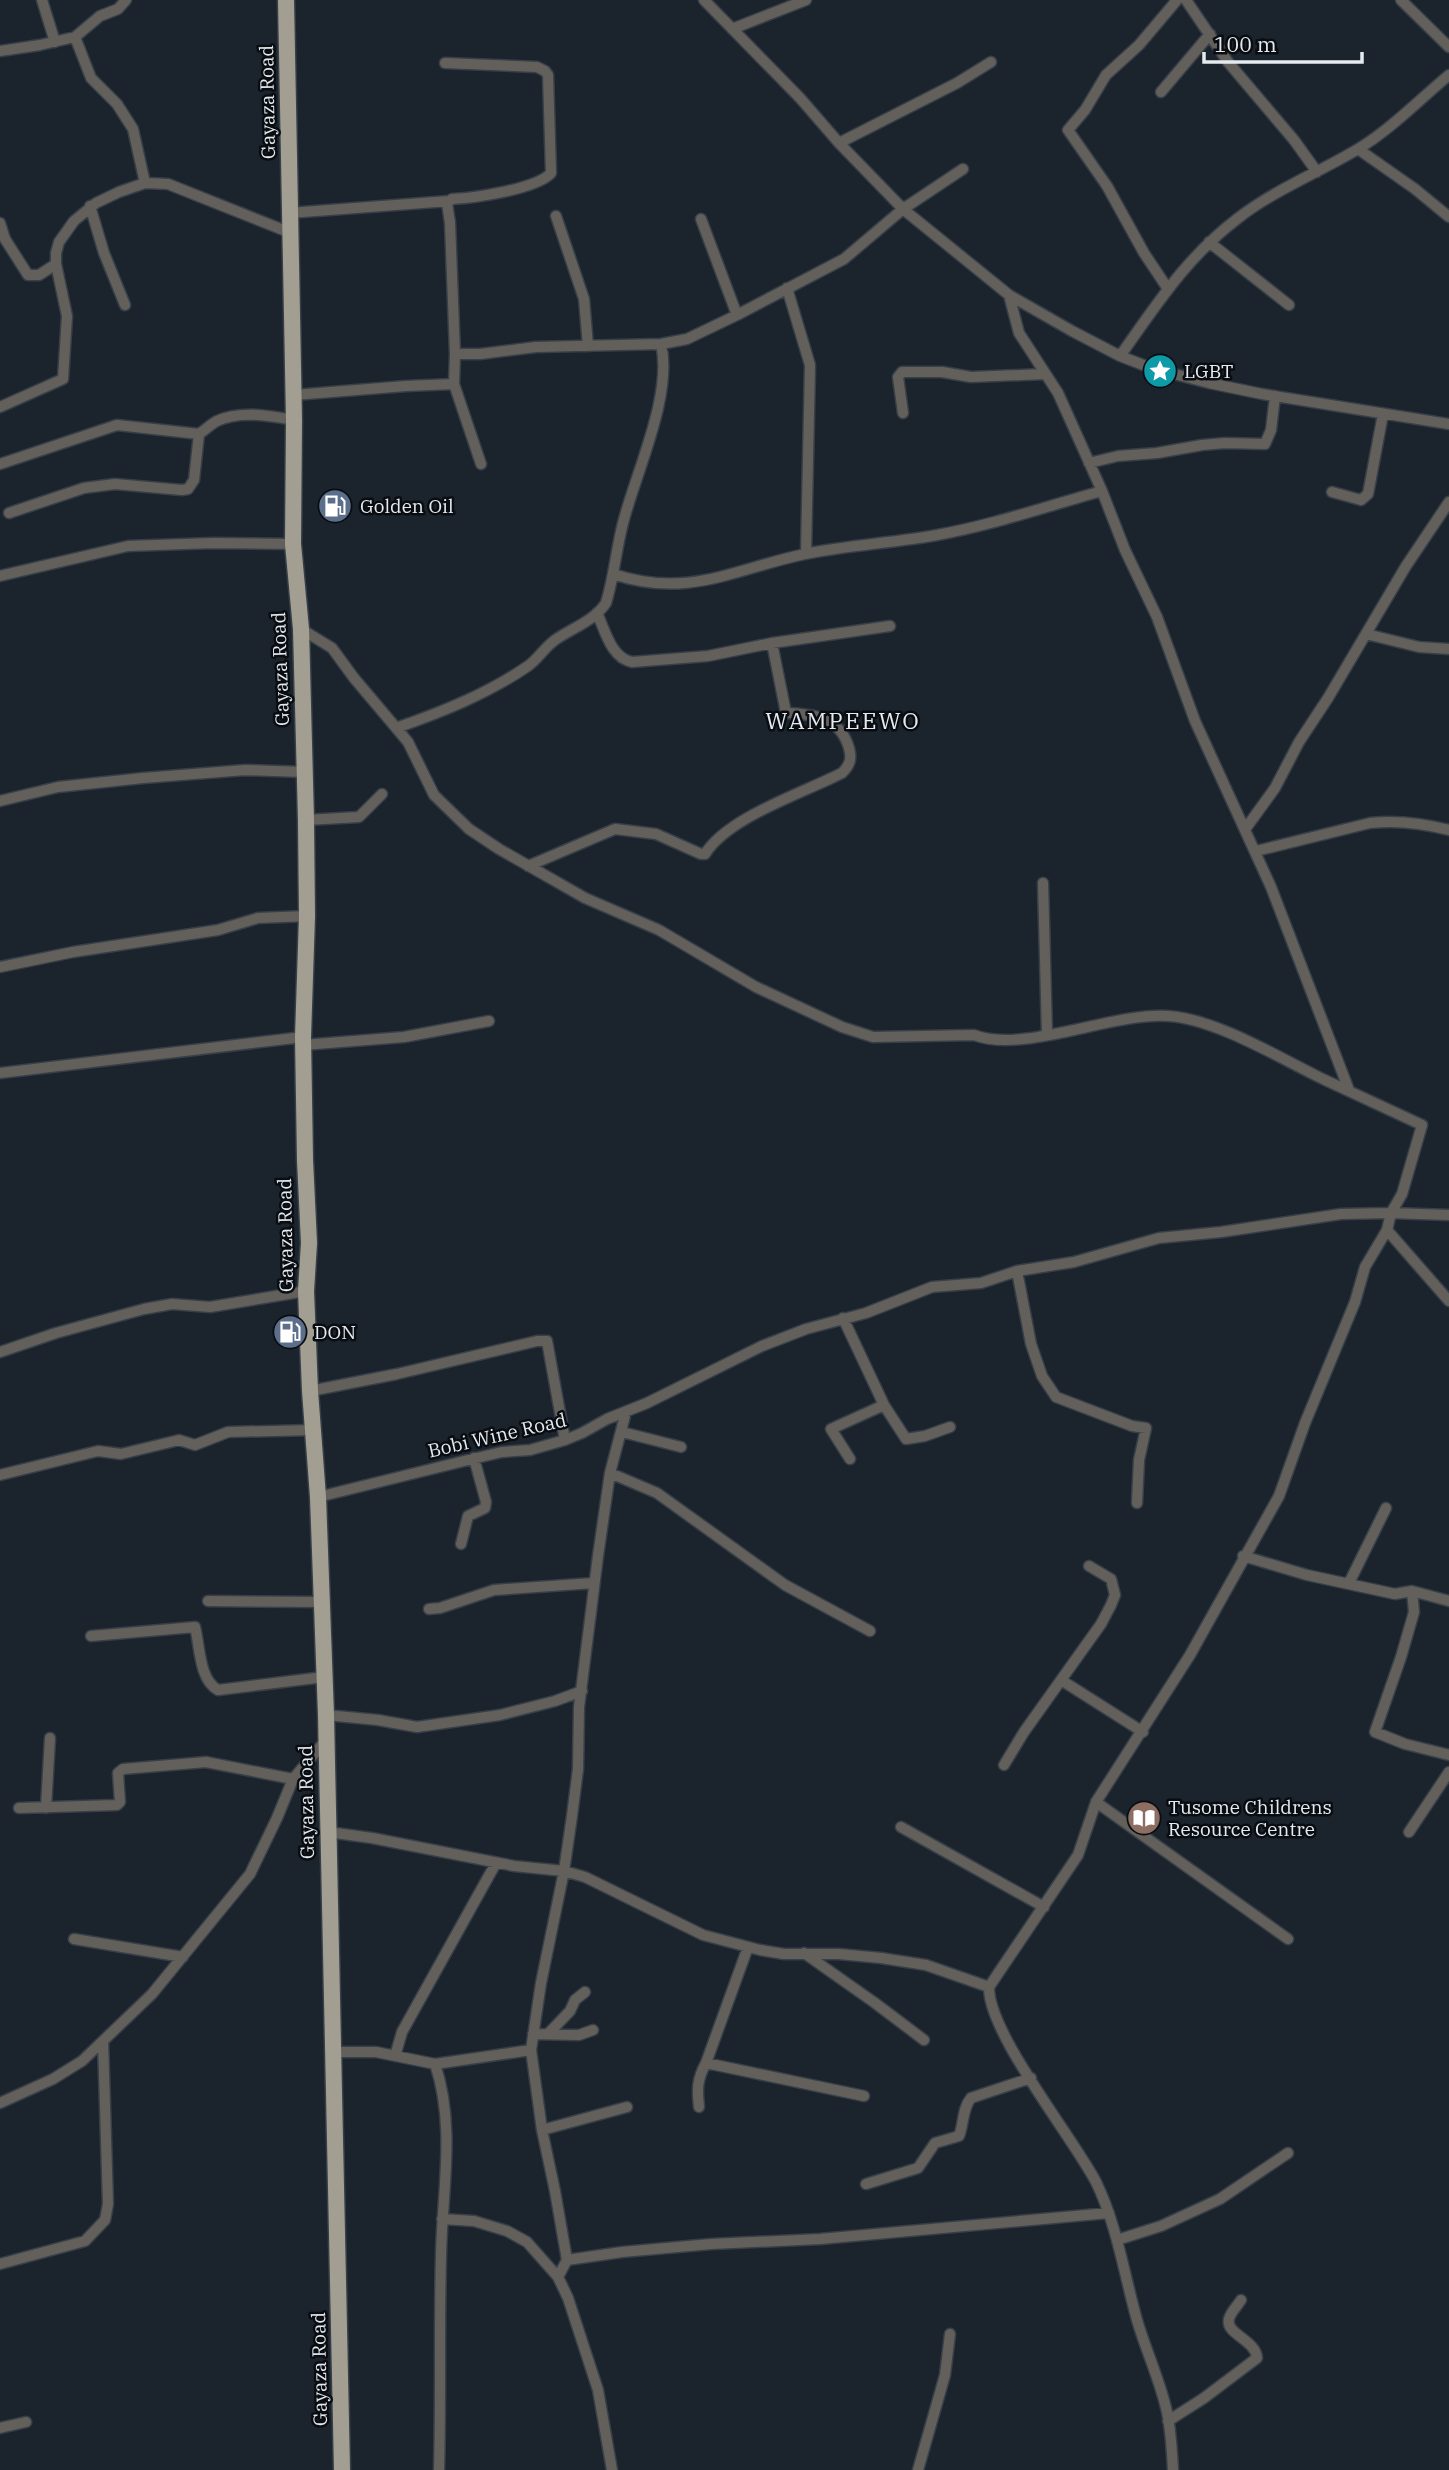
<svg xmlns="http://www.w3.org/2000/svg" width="1449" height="2470" font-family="'IBM Plex Serif',serif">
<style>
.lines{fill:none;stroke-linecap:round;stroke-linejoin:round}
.minor-casing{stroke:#374048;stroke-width:13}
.primary-casing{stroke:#374048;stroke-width:19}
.minor{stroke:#63605b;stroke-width:10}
.primary{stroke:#a39e92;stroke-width:16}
.labels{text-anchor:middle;stroke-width:5;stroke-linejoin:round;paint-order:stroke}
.street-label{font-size:19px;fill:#e4eaf0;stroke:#090d11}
.poi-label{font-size:19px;fill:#e4eaf0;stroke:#090d11;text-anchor:start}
.quarter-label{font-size:23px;letter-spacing:2px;fill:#e4eaf0;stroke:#090d11}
</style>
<rect width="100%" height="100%" fill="#1b242d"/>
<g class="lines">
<g class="minor-casing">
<path id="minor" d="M42 0 55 42
M704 0 800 98 839 143 903 209 1009 295 1072 331 1120 356 1151 368 1209 383 1262 394 1449 424
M1186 0 1228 62 1294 140 1317 172
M1401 0 1449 47
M732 29 806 0
M75 37 91 78 117 104 133 129 145 183
M0 51 40 45 75 37 100 16 118 9 126 0
M445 63 537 67 545 71 548 75 551 173C537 189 474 198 452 199L447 203 450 223 455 354 454 384 481 464
M1161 92 1210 34
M839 143 957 83 991 62
M1358 149 1415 189 1449 217
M90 206 104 253 125 305
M289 213 449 201
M556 216 584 299 588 346
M701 219 737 315
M0 223 5 239 28 275H39L56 264
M1209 242 1289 305
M787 288 810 365 806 554
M1168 289 1144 253 1107 186 1068 130 1085 110 1106 75 1139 45 1177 0
M1009 295 1019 333 1058 393 1102 491 1125 550 1157 617 1195 721 1271 887 1349 1090
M455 354H480L536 347 661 344 687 339 737 315 844 259 903 209 963 169
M1120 356C1157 304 1186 258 1237 219 1274 190 1318 173 1358 149 1391 129 1419 100 1449 75
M294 395 406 386 454 384
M0 407 63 379 67 316 56 264V253L59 242 74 221 96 203 119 192 145 183 168 184 291 233
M903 413 898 377 902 372H942L971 377 1045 374
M1089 463 1118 456 1157 453 1202 445 1225 443 1265 444 1271 430 1275 396
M0 464 117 425 199 434C205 430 211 424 217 421 240 410 271 416 294 420
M1332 492 1361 500 1368 494 1383 414
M9 513 84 488 115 484 182 490 188 489 194 480 199 434
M613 574C688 599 734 569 805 554 849 545 893 543 937 535 993 525 1047 506 1102 491
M0 576 128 546 213 543 293 544
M597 613C605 630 611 658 632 662L708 656 772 643 890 626
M301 629 332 648 354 678 408 742 434 795 469 829 499 849 585 898 659 930 756 987 842 1027 873 1037 974 1035C1023 1054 1113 1012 1168 1016 1217 1019 1281 1059 1325 1080 1357 1095 1390 1110 1422 1125L1402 1194 1391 1213 1387 1230 1365 1267 1355 1302 1305 1423 1279 1496 1190 1655 1096 1802 1078 1855 989 1987C988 2033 1072 2136 1096 2182 1117 2225 1124 2274 1137 2320 1146 2351 1160 2380 1167 2412 1171 2431 1172 2451 1173 2470
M1366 634 1419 647 1449 649
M396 728C442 712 487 694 528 666 538 659 545 647 555 640 572 628 594 621 606 603 614 577 616 550 623 523 636 472 673 395 661 344
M0 801 58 787 143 778 245 770 304 772
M306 820 359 817 382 794
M1246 828 1275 788 1299 742 1328 698 1406 566 1449 502
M1256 851 1370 823C1397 820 1422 823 1449 830
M528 866 615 829 656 834 701 854H705C728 817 803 793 842 773 850 765 852 759 849 748 840 717 814 714 786 713L772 643
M1043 883 1047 1034
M0 967 73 952 218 930 258 918 307 916
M303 1045 404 1037 489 1021
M0 1073 303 1037
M1387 1230 1449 1301
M1017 1271 1031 1344 1042 1376 1056 1397 1132 1426 1146 1428 1139 1460 1137 1503
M843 1318 884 1405 831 1429 850 1459
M0 1352 56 1333 144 1309 172 1304 210 1307 306 1291
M310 1391 397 1374 537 1341H547L565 1440
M884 1405 906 1439 925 1436 950 1427
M622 1432 681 1447
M610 1473 657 1493 785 1585 870 1631
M0 1475 98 1451 121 1454 179 1440 195 1445 228 1432 312 1430
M318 1497 464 1461 502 1452 530 1450 565 1440 582 1433 607 1419 647 1403 762 1346 806 1329 866 1313 932 1287 981 1283 1017 1271 1074 1262 1159 1238 1221 1232 1341 1214 1391 1213 1449 1215
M461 1544 468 1516 485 1508 486 1502 474 1458
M1243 1556 1307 1575 1395 1594 1412 1591 1449 1601
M1349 1583 1386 1508
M1412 1591 1414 1612 1401 1657 1375 1732 1405 1744 1449 1755
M208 1601 321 1602
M429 1609 440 1608 494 1590 594 1583
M91 1636 195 1627C200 1646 199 1680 218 1690L324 1677
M1061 1680 1101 1624 1111 1605 1115 1595 1111 1579 1089 1566
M326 1715 378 1720 417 1727 500 1715 555 1701 582 1691
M1004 1765 1024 1732 1061 1680 1143 1732
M1096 1802 1288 1939
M19 1808 117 1805 120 1802 118 1773 123 1769 206 1762 293 1779
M46 1808 50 1738
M901 1827 1044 1907
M328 1832 372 1838 514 1866 564 1871 585 1877 703 1935 760 1950 784 1954H839L881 1958 926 1965 989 1987
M1409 1832 1449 1772
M74 1939 183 1957
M804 1953 875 2003 924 2040
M533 2034 579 2035 593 2030
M548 2034 570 2011 575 2000 585 1992
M331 2052H376L435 2064C456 2126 442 2192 441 2256 439 2327 441 2399 439 2470
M395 2056 402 2032 417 2005 496 1863
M706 2063 864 2096
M435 2064 531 2050
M0 2103 53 2079 82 2061 152 1994 250 1874 277 1818 293 1779 326 1740
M699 2107C697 2090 697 2079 706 2063L748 1947
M542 2130 627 2107
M866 2184 918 2168 935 2143 959 2136C964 2124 962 2109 971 2098L1031 2078
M442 2219 474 2221 507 2231 527 2242 558 2277 568 2298 598 2390 612 2470
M1117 2240 1161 2226 1220 2199 1288 2153
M567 2260 622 2252 711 2244 820 2239 1109 2213
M0 2264 85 2241 105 2220 108 2204 103 2041
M558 2277 567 2260 555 2191 542 2130 531 2050 541 1983 564 1871 572 1816 578 1769 579 1707 598 1556 610 1473 626 1412
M1168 2421 1204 2398 1257 2358C1256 2340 1225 2334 1229 2319 1230 2313 1238 2305 1241 2300
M0 2428 26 2422
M918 2470 945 2375 950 2334"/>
</g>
<g class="primary-casing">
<path id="primary" d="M286 0 294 420 293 544 301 629 306 820 307 916 303 1037 305 1160 309 1243 306 1291 310 1391 318 1497 326 1715 342 2470"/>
</g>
<use href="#minor" class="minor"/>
<use href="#primary" class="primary"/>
</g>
<defs>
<g id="sight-disc" transform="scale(1.75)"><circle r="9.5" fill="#0f9aa8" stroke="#090d11"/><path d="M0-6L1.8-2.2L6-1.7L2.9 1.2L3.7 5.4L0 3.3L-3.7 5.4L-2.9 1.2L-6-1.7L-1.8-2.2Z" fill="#fff"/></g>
<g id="fuel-disc" transform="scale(1.75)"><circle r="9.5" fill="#5c6f8a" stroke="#090d11"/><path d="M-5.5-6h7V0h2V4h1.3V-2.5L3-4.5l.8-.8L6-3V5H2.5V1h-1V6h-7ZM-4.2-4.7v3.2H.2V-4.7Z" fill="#fff"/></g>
<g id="library-disc" transform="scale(1.75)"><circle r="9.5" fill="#8d6e63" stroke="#090d11"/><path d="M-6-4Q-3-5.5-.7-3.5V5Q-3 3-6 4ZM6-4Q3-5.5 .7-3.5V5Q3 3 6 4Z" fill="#fff"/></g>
</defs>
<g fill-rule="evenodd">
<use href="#sight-disc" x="1160" y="371"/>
<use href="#fuel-disc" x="335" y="506"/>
<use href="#fuel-disc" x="290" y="1332"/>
<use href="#library-disc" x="1144" y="1818"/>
</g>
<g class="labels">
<g class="street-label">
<text transform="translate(267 102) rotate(-91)" y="7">Gayaza Road</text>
<text transform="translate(280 669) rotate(-92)" y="7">Gayaza Road</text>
<text transform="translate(285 1235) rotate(-91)" y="7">Gayaza Road</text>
<text transform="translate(497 1435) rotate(-13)" y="7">Bobi Wine Road</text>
<text transform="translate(306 1802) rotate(-91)" y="7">Gayaza Road</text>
<text transform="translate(319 2369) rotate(-91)" y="7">Gayaza Road</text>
</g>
<g class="poi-label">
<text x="1184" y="378">LGBT</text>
<text x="360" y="513">Golden Oil</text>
<text x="314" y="1339">DON</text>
<text x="1168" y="1814">Tusome Childrens<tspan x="1168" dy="22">Resource Centre</tspan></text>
</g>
<g class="quarter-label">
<text x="843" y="729">WAMPEEWO</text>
</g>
</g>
<path d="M1204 52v10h158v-10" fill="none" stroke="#e4eaf0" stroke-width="3.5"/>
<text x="1214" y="52" font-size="21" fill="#e4eaf0" stroke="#090d11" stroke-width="5" paint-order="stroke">100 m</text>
</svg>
